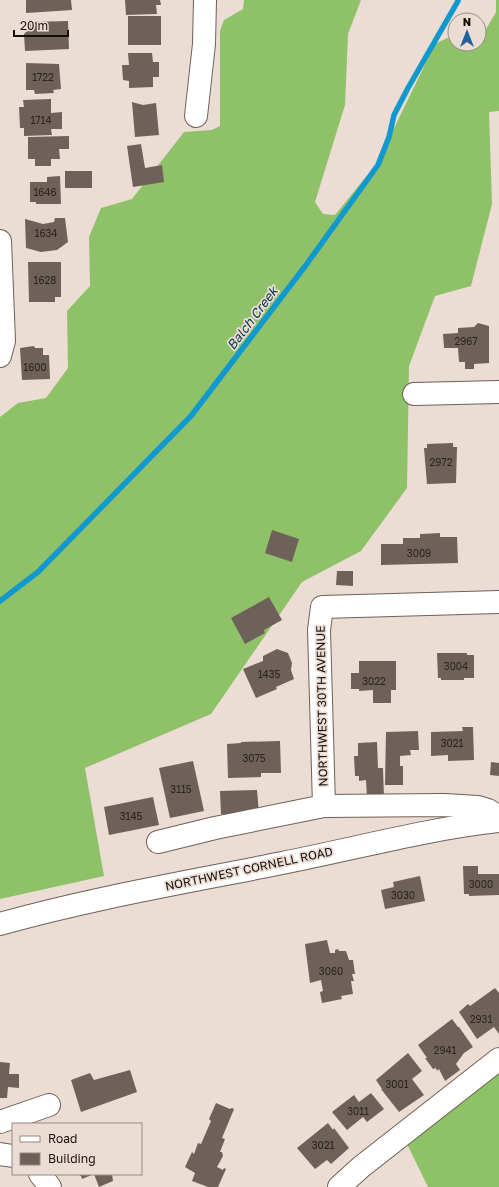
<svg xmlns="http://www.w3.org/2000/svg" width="499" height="1187" font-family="'Golos Text',sans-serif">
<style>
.forest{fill:#8fc168}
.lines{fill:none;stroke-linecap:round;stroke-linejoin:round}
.stream{stroke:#0f99ce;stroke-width:5.5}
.building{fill:#6e6159}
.minor-casing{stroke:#6d6058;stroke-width:24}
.major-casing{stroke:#6d6058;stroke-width:24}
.minor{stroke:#fff;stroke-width:22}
.major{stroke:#fff;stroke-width:22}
.labels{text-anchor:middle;stroke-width:3.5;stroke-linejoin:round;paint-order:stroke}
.number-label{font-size:10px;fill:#2a231e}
.street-label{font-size:12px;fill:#130e0b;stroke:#ecddd4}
.water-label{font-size:13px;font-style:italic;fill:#00354b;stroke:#ecddd4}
</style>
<rect width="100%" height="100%" fill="#ecddd4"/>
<path class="forest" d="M244 0H361L348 34 345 105 315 202 323 214 335 215 377 163 435 44 447 38 455 40V44H479V41L496 12V0H499V111L489 112 492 204 471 286 435 296 409 366 407 488 361 551 302 582 211 714 85 768 104 876 0 899V417L18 403 46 398 68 368 67 311 90 286 89 237 101 208 132 199 184 132 212 130 220 126V31L224 20 243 9Z
M498 1073 499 1075V1187H428L407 1144Z"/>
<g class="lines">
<path class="stream" d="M0 601 38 572 191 416 306 265 378 165 389 137 394 115 408 88 458 1"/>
</g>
<path class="building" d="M26 0H71L72 10 26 13Z
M125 0H160L161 5H156L157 14 126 15Z
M128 16H161V45H128Z
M68 21 69 49 25 51 24 34 27 31V24L31 22Z
M128 53H152L153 62H159V77H153V87L129 88V81L123 80 122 65H129Z
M26 63 59 64 61 89 53 90 54 93 35 94 34 90H26Z
M51 99V113L62 112V129H51L52 135 24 136V128H20L19 107H24L23 100Z
M132 102 143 105 156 103 159 135 135 137Z
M69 136V149H59L60 159H51V166H35V159H28V137Z
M141 144 145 168 162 165 164 182 133 187 127 146Z
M65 171H92V188H65Z
M60 176 61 204H36V202H30V182H47V177Z
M55 218H65L68 242 57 250 41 252 26 248 25 219 43 224 54 222Z
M28 262H61V297H55V302H29Z
M478 323 489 326V363L474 364V369H465V362H459L458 348H444L443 334 458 333V328L474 327Z
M34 346 35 348H43V355H49L50 379 22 380 20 348Z
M453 443V447H457L456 483 427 484 424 448H427V444Z
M272 530 299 539 292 562 265 553Z
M440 533V537H457L458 563 381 565V544H403V538H420V534Z
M337 571H353V586L336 585Z
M269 597 282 620 264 630 265 633 245 644 231 618Z
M277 649 288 653 292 663 291 670 294 679 276 687 277 689 256 698 243 669 263 661V656Z
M437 653H467V655H474V678H464V680H441V678H438Z
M359 661H396V690H391V703H373V690L359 691V689H351V673H359Z
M462 727H473L474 760 448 761V755L431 756V732L463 731Z
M418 731 419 750H410L411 755 400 756V766H403V785H385L386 732Z
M280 741 281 773H261V777L228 778 227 744 241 743V742Z
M377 742 378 768H383L384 798H367L366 780 359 781V776H355L354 756H358V743Z
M193 761 204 811 170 818 159 768Z
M491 762 499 763V776L490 775Z
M257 790 259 814H221L220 791Z
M153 797 159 825 109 835 104 807Z
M463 866H478V874H499V895L469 896V894H464Z
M420 876 425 901 385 909 381 890 394 887 393 882Z
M327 940 330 953H335V950L338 949 339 951H346L349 960H353L355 974H352L354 981H351L353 994 341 996 342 999 322 1003 320 992 323 991 321 980 310 983 305 944Z
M495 988 499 993V1034L494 1027 477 1039 459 1012 468 1004 470 1006Z
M452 1019 458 1027H459L473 1047 464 1053 456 1064 460 1070 445 1081 439 1069 437 1071 436 1068 433 1069 425 1058H427L418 1045Z
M408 1053 422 1071 412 1079 424 1095 399 1112 381 1089H382L376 1080Z
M0 1062 10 1063 9 1074H19V1088L8 1087 7 1098H0Z
M130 1070 137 1092 81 1112 71 1080 90 1073 94 1080Z
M371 1093 384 1109 367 1122 363 1117 347 1130 332 1112 354 1095 359 1102Z
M216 1103 230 1109 232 1108 234 1109 222 1138 225 1139 220 1152H222L223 1156 217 1167 223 1170 224 1168 226 1169 218 1187H208L192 1181 195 1173 185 1167 192 1152 194 1154 198 1143 201 1144 211 1121 209 1119Z
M328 1123 333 1130 334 1128 349 1148 331 1164 327 1160 315 1169 297 1148Z
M79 1174H112L113 1181 99 1187 94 1174 82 1179 81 1176H80Z"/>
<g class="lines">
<g class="minor-casing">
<path id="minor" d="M196 116 204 44 205 0
M0 241 4 341 0 356
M414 394 499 392
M324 806 319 630 322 607 499 602
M158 842 215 828 324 806 444 805 478 807 488 810 494 814 499 820
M0 1122 49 1105
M0 1154 13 1156
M40 1174 50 1187
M339 1187 361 1167 499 1059"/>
</g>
<g class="major-casing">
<path id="major" d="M0 924C92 898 188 882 282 863 354 849 426 829 499 821"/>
</g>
<use href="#minor" class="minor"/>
<use href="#major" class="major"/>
</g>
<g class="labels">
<g class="number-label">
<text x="43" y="81">1722</text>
<text x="41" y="124">1714</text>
<text x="45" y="196">1646</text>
<text x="46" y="237">1634</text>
<text x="45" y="284">1628</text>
<text x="466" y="345">2967</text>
<text x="35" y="371">1600</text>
<text x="441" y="466">2972</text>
<text x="419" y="557">3009</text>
<text x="456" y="670">3004</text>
<text x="269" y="678">1435</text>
<text x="374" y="685">3022</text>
<text x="452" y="747">3021</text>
<text x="254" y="762">3075</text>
<text x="181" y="793">3115</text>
<text x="131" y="820">3145</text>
<text x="481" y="888">3000</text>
<text x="403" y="899">3030</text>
<text x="331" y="975">3060</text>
<text x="481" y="1023">2931</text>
<text x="445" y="1054">2941</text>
<text x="397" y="1088">3001</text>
<text x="358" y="1115">3011</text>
<text x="323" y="1149">3021</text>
</g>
<g class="street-label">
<text transform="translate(322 706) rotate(-91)" y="4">NORTHWEST 30TH AVENUE</text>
<text transform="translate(249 869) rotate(-12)" y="4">NORTHWEST CORNELL ROAD</text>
</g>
<g class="water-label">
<text transform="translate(252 318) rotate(-53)" y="5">Balch Creek</text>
</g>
</g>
<rect x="12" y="1123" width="130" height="52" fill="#ecddd4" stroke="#958a84"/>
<rect x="20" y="1136" width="20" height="6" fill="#ffffff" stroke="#958a84"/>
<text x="48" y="1143" font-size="12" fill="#130e0b">Road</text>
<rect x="20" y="1153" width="20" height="12" fill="#6e6159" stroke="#958a84"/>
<text x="48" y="1163" font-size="12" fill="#130e0b">Building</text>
<g transform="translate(467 32)"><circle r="19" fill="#ecddd4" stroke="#958a84"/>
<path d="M0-3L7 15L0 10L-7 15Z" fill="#206398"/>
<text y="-6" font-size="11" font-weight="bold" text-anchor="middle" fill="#130e0b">N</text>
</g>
<path d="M14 30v6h54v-6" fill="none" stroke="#130e0b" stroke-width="2"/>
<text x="20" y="30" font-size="12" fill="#130e0b" stroke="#ecddd4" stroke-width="3" paint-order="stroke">20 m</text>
</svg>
